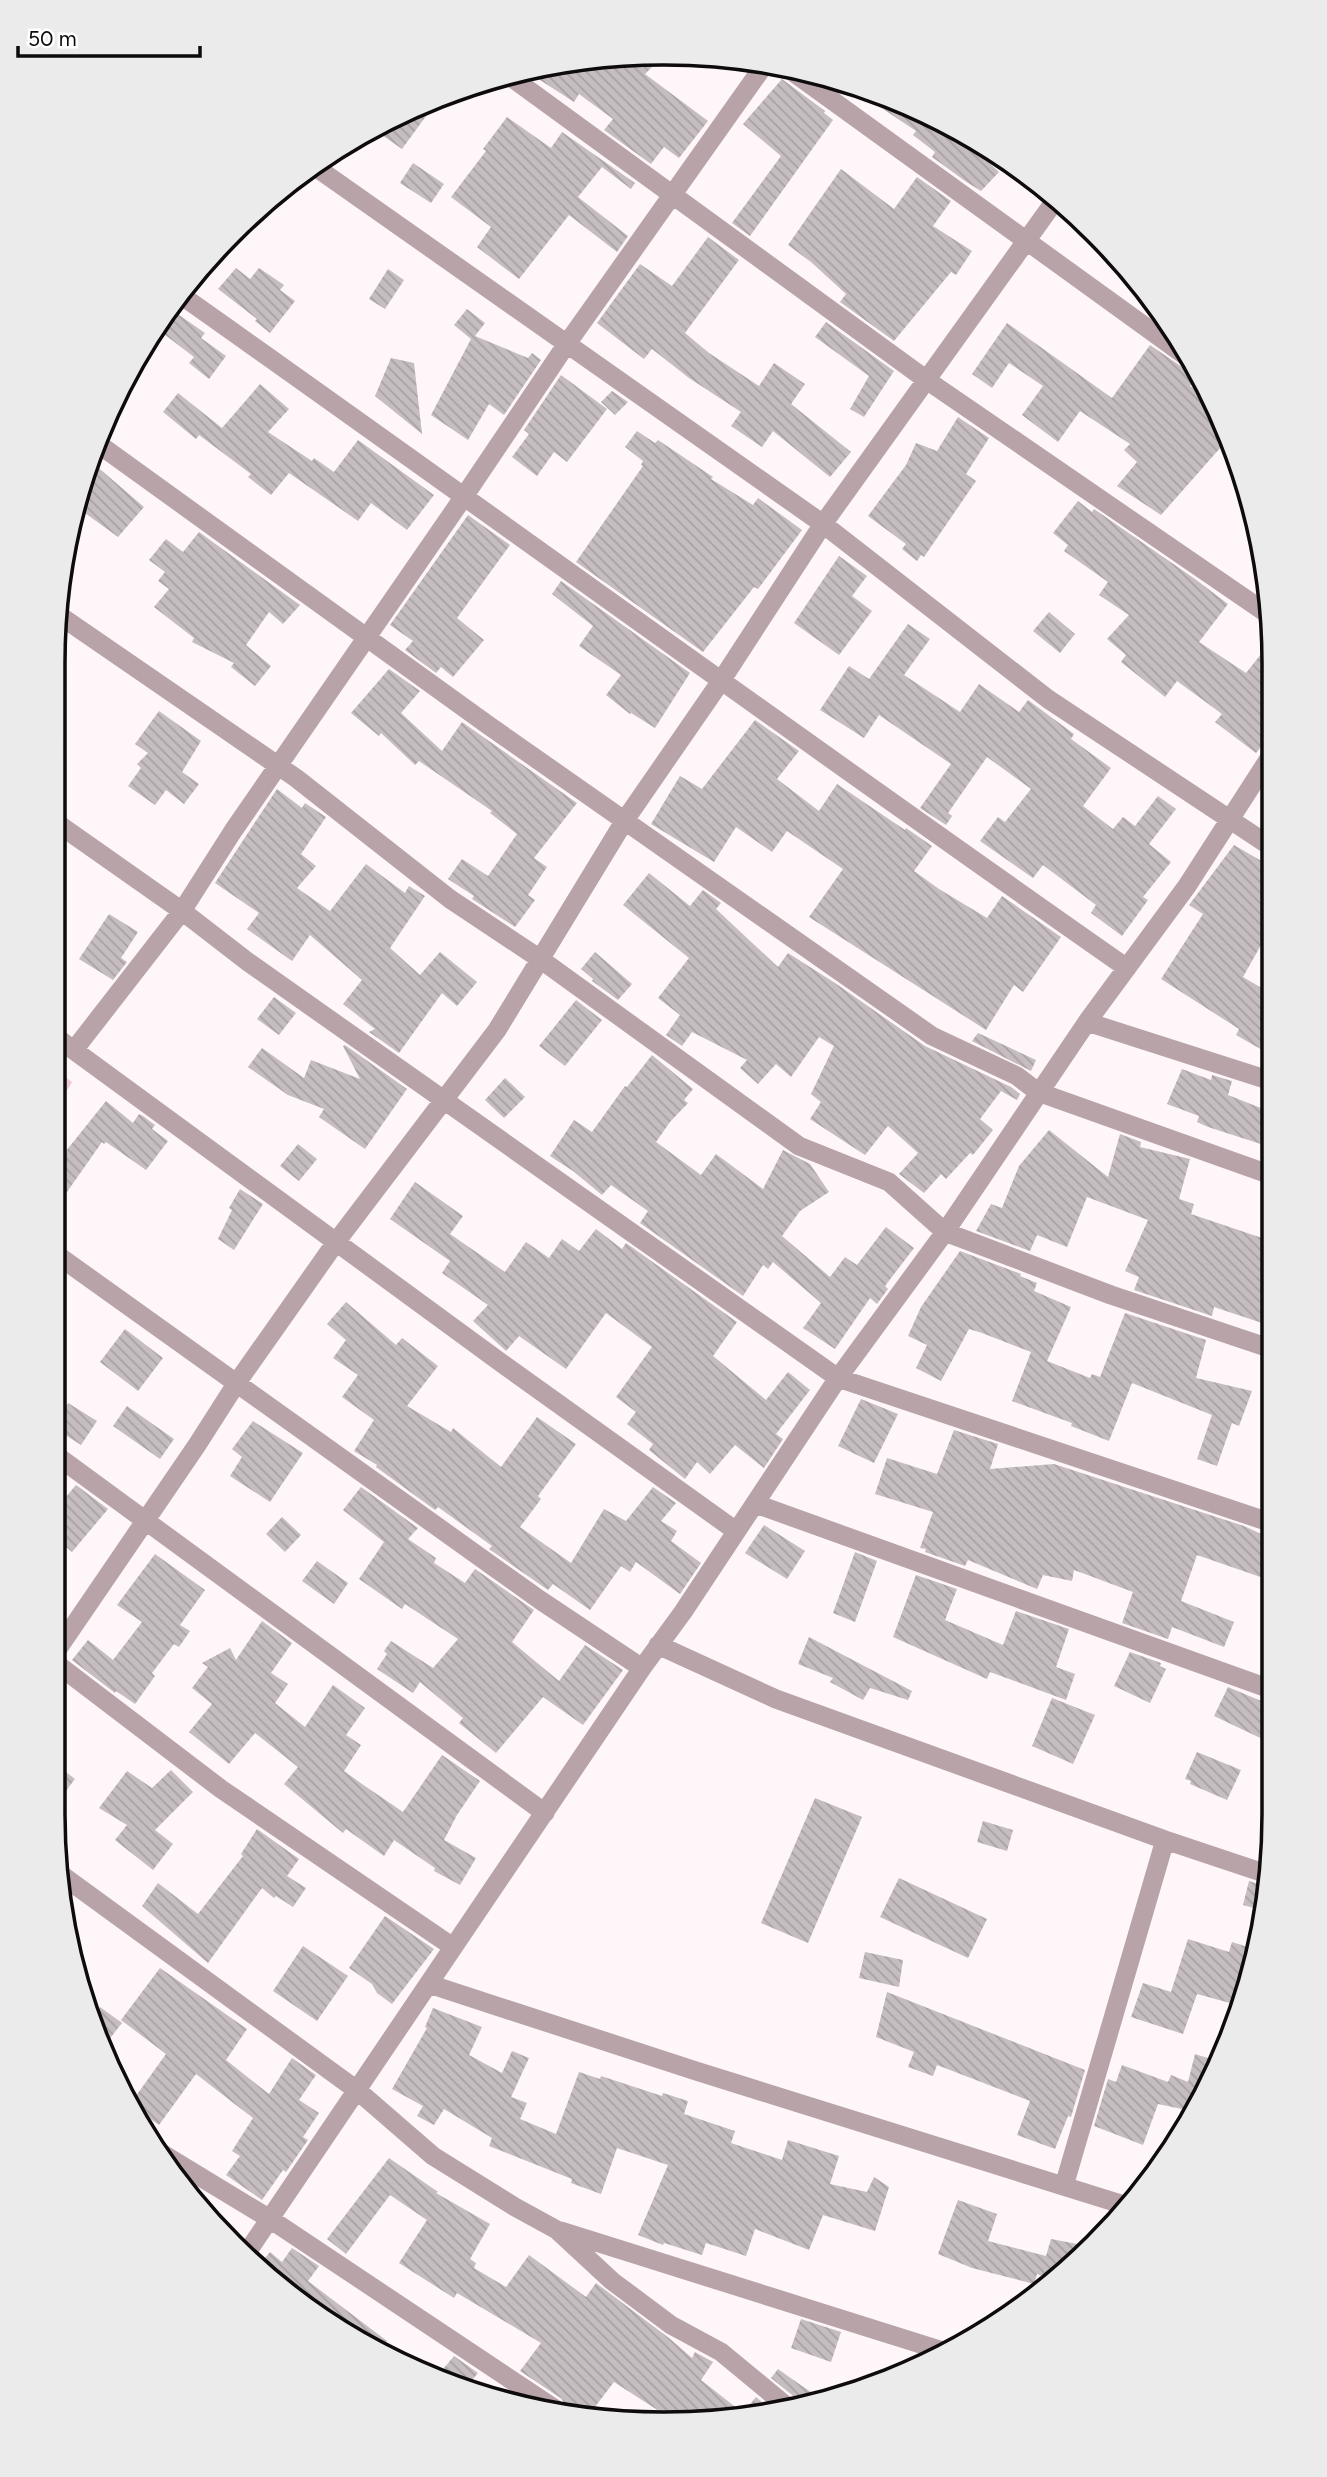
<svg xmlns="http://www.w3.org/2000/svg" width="1327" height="2477" font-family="Figtree,sans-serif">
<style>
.wetland{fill:url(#wetland-marsh)}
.building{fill:url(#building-back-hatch)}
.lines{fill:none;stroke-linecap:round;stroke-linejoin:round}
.minor{stroke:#b8a3a9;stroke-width:19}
.rim{fill:none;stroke:#0d0b0b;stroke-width:3.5}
</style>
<defs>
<pattern id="wetland-marsh" width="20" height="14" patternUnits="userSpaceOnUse" patternTransform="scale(1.75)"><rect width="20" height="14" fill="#f0c7d3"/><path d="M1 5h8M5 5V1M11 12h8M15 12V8" fill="none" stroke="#cdaab4"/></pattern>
<pattern id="building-back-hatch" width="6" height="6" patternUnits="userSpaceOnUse" patternTransform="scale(1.75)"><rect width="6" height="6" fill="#c5bdbf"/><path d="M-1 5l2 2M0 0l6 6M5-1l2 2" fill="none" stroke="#a8a1a3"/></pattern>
</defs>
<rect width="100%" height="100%" fill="#fef6f8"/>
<path class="wetland" d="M53 1069 72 1082 53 1114Z"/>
<path class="building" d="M639 56 652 67 645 74 708 121 679 158 664 147 651 164 604 130 613 119 579 94 574 102 526 71 584 58Z
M814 72 822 73 846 82 840 91Z
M782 79 825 111 824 113 833 120 750 236 732 223 781 156 743 124Z
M872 92 934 116 961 133 959 135 999 172 981 191 965 181 932 157 935 152 913 135 916 131 868 99Z
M440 97 402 149 372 128 373 127Z
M507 117 551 148 562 132 635 183 631 189 602 167 578 197 628 236 617 252 569 215 519 279 477 247 491 227 451 197 486 151 483 149Z
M413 163 444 184 431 203 400 183Z
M841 169 894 209 917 177 951 201 933 226 972 251 956 275 951 272 894 341 840 302 846 294 811 262 788 245Z
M708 237 739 260 685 333 709 353 759 386 774 363 805 384 791 404 851 452 830 477 773 431 762 447 731 426 741 412 689 378 652 349 644 359 597 323 640 264 672 286Z
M236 268 250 279 259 268 284 285 280 290 295 301 270 333 255 321 257 319 218 289Z
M388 269 404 280 385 309 369 299Z
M169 308 205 333 201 338 226 356 209 379 189 363 194 357 156 328Z
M467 309 485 323 475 336 528 358 532 353 541 360 504 415 489 404 468 440 431 415 471 339 454 325Z
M826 322 894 371 864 417 850 409 869 376 815 337Z
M1007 323 1112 398 1150 345 1198 378 1190 386 1211 398 1228 430 1235 457 1221 447 1161 515 1117 486 1137 462 1124 450 1130 444 1080 411 1058 442 1022 415 1043 386 1009 363 992 388 972 374Z
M391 358 414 363 422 434 375 396Z
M561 375 607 409 567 462 554 452 537 476 512 457 529 434 524 430Z
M260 384 289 409 268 432 312 461 314 458 334 472 358 440 434 495 407 530 371 503 358 521 289 473 271 495 248 477 251 474 199 435 196 439 163 412 178 393 222 428Z
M612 391 628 402 615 415 601 402Z
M958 417 989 438 966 474 976 481 924 557 921 555 917 561 902 549 906 544 868 516 906 465 916 443 937 451Z
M637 431 655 443 658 440 713 477 711 479 753 505 758 498 802 530 758 589 754 587 703 652 576 562 643 466 641 465 643 461 625 447Z
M94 464 144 507 118 537 74 505 83 479Z
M1078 501 1092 512 1094 509 1195 579 1228 604 1199 642 1246 673 1269 644 1270 736 1256 753 1215 722 1222 714 1177 681 1165 697 1121 662 1126 655 1107 639 1129 615 1099 595 1108 582 1064 551 1068 545 1053 533Z
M468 515 510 545 457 618 484 640 453 677 441 667 436 673 405 650 413 641 390 625Z
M199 532 300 605 283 624 269 612 246 645 271 666 255 686 231 667 234 663 192 642 194 638 154 607 169 589 158 581 165 572 149 560 166 539 183 552Z
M839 556 867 576 852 596 872 611 839 655 794 623Z
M561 581 690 673 655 728 631 713 630 714 606 695 621 675 579 646 593 626 552 594Z
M1049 612 1075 634 1060 653 1033 631Z
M908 624 930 639 904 675 960 712 979 684 1019 712 1028 700 1074 734 1071 739 1111 768 1083 806 1113 829 1123 817 1135 826 1158 796 1176 809 1149 844 1171 862 1143 897 1148 900 1122 936 1091 913 1096 905 1043 865 1033 878 980 841 998 817 1005 822 1031 789 987 757 948 813 952 816 946 825 920 808 951 764 879 715 864 738 820 710 849 666 869 679Z
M389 669 420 691 401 713 442 751 462 722 577 803 534 858 547 867 528 895 535 900 515 927 472 899 474 896 448 879 462 859 488 876 517 834 490 813 492 811 419 761 415 765 381 733 379 736 351 713Z
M159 711 201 741 182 772 199 784 184 804 166 790 155 805 128 786 141 768 137 764 148 753 135 744Z
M755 720 799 751 777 779 819 811 837 784 905 830 906 828 932 846 914 871 939 889 987 918 1002 896 1061 937 1023 992 1014 985 986 1030 809 917 843 869 787 831 772 852 736 827 714 862 651 824 680 776 702 789Z
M277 789 302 808 305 803 326 817 301 854 316 866 297 888 330 911 366 864 405 893 409 886 425 896 390 948 420 975 440 952 477 982 457 1006 442 993 399 1053 369 1032 375 1029 343 1004 362 980 310 935 292 961 247 929 259 913 215 883Z
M1234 845 1270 866V929L1243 977 1270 993 1271 1055 1236 1035 1239 1029 1161 979 1203 914 1189 905Z
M649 873 690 906 703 890 721 903 716 909 778 967 788 953 835 983 925 1046 1011 1087 1020 1094 1017 1100 1001 1091 980 1119 993 1130 973 1155 970 1153 946 1179 941 1174 924 1193 899 1174 918 1153 888 1126 865 1155 810 1119 821 1102 811 1094 834 1046 819 1037 791 1077 776 1064 758 1084 740 1068 747 1060 692 1032 682 1046 666 1035 680 1015 658 998 689 958 623 905Z
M109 914 138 932 121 958 127 962 113 980 79 959Z
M595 952 632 984 618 1000 592 981 593 979 581 969Z
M274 997 296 1013 279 1035 257 1019Z
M576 1000 602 1020 565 1066 539 1046Z
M978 1033 1036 1060 1031 1071 972 1041Z
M345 1045 407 1089 365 1149 319 1117 324 1109 288 1095 248 1067 262 1048 304 1078 311 1060 360 1079 343 1046Z
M652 1055 693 1089 684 1100 688 1103 670 1122 656 1142 701 1175 716 1154 763 1189 783 1150 810 1164 829 1192 800 1211 782 1236 830 1277 845 1257 857 1265 886 1227 914 1248 885 1286 888 1289 877 1304 870 1298 835 1349 803 1328 821 1303 773 1262 768 1269 763 1265 743 1296 640 1223 648 1211 611 1185 602 1195 573 1171 550 1156 574 1120 592 1132 625 1086 627 1087Z
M1182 1069 1211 1080 1212 1075 1232 1081 1228 1095 1271 1112V1129L1264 1145 1208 1127 1197 1122 1199 1116 1167 1104Z
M505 1078 525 1097 504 1118 485 1100Z
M106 1101 133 1123 139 1114 143 1116 155 1125 152 1129 168 1141 146 1170 106 1142 104 1144 102 1142 53 1212V1143L66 1151Z
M1049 1130 1108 1177 1120 1134 1141 1142 1140 1147 1190 1159 1179 1199 1194 1204 1191 1214 1271 1241 1272 1314 1268 1325 1214 1307 1212 1316 1134 1290 1139 1277 1125 1271 1148 1220 1087 1197 1067 1247 1037 1235 1030 1251 976 1231 991 1204 1002 1208 1019 1166Z
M298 1144 317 1159 299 1181 280 1166Z
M415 1182 463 1216 450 1234 505 1272 526 1242 549 1258 562 1239 579 1251 596 1229 622 1249 626 1243 737 1322 713 1356 766 1400 788 1372 810 1390 776 1434 783 1439 764 1468 735 1445 710 1474 697 1462 685 1479 649 1450 653 1444 627 1424 636 1412 616 1397 652 1347 606 1313 566 1369 519 1336 506 1351 504 1349 473 1321 488 1305 442 1273 450 1261 390 1219Z
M240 1189 263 1204 234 1250 218 1239 232 1210 229 1208Z
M960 1251 1021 1274 1020 1276 1037 1283 1034 1291 1071 1307 1047 1361 1090 1378 1092 1374 1100 1377 1125 1313 1206 1340 1196 1378 1252 1391 1239 1426 1232 1423 1217 1466 1197 1459 1212 1415 1132 1383 1109 1441 1071 1426 1072 1423 1012 1401 1031 1352 982 1333 969 1329 941 1381 916 1368 927 1345 908 1336 921 1307Z
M346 1302 396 1345 402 1338 438 1366 407 1406 451 1432 453 1428 501 1467 537 1417 576 1444 538 1496 541 1499 520 1527 571 1563 604 1509 626 1521 653 1487 676 1503 661 1521 677 1531 671 1541 701 1563 680 1594 636 1562 630 1572 621 1566 590 1610 553 1584 548 1590 489 1549 492 1546 438 1507 435 1510 376 1467 377 1465 354 1451 374 1420 342 1397 358 1375 333 1358 346 1340 327 1324Z
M125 1329 163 1358 138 1391 100 1362Z
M53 1399 67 1405 68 1403 97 1421 81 1445 53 1427Z
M861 1399 898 1414 874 1463 838 1446Z
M127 1406 174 1439 160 1459 113 1426Z
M253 1421 303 1453 270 1502 230 1476 242 1457 232 1449Z
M954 1430 998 1444 990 1469 1054 1464 1244 1526 1272 1539V1581L1197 1555 1181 1601 1234 1622 1224 1647 1172 1627 1168 1639 1122 1623 1133 1592 1074 1570 1072 1581 1043 1575 1037 1589 968 1560 965 1566 925 1552 926 1549 920 1548 933 1512 875 1494 887 1458 937 1474Z
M76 1485 108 1509 72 1552 53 1536V1512Z
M361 1487 418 1528 408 1539 436 1558 434 1563 465 1583 475 1569 534 1610 512 1642 559 1681 585 1645 623 1670 583 1725 543 1697 496 1753 459 1723 463 1718 420 1682 413 1693 377 1669 387 1654 384 1651 391 1641 433 1668 458 1639 405 1604 402 1609 359 1579 384 1542 343 1510Z
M282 1517 301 1535 285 1552 266 1534Z
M764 1525 805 1551 787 1579 745 1553Z
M855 1552 877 1561 855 1622 833 1613Z
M155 1554 205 1590 180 1625 190 1631 179 1647 174 1644 152 1673 155 1676 135 1704 116 1691 115 1693 72 1660 88 1640 113 1660 142 1622 117 1605Z
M317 1561 348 1583 334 1604 302 1581Z
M916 1575 957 1589 945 1620 1003 1645 1016 1611 1069 1629 1056 1667 1075 1674 1066 1700 990 1672 987 1679 893 1637Z
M262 1621 292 1643 271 1673 288 1684 275 1703 305 1727 333 1685 365 1708 346 1735 361 1745 344 1771 362 1784 403 1812 442 1755 480 1781 457 1815 444 1840 476 1858 460 1885 434 1871 435 1868 394 1840 384 1856 346 1829 343 1833 284 1784 298 1767 255 1733 229 1764 189 1732 212 1704 192 1688 208 1667 202 1663 230 1648 236 1660Z
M809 1637 912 1691 908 1700 870 1688 863 1700 830 1682 833 1678 798 1664Z
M1130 1652 1161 1663 1160 1666 1166 1669 1150 1703 1114 1686Z
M1228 1687 1273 1706V1744L1214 1716Z
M1052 1698 1095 1715 1073 1764 1032 1746Z
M1197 1752 1241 1770 1227 1800 1190 1784 1191 1781 1185 1779Z
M53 1762 75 1779 52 1809 53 1782Z
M171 1770 193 1792 155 1830 173 1844 153 1870 115 1840 127 1825 99 1808 127 1771 152 1788Z
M815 1798 862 1817 808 1943 761 1923Z
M983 1821 1013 1830 1007 1851 977 1842Z
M257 1829 299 1859 287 1876 306 1888 293 1907 276 1896 274 1898 262 1888 208 1963 142 1906 158 1883 198 1914 243 1856 241 1854Z
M899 1878 987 1919 968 1958 880 1917Z
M1249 1881 1268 1887 1264 1911 1243 1905Z
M385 1916 434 1949 392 2004 377 1993 372 1984 349 1968Z
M1188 1939 1229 1952 1232 1942 1257 1950 1254 1971 1241 2006 1197 1994 1183 2034 1131 2017 1143 1983 1171 1992Z
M303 1946 348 1976 317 2021 273 1991Z
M865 1952 903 1960 899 1987 859 1978Z
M160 1968 247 2029 226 2060 269 2094 292 2058 316 2075 299 2100 319 2113 303 2137 308 2140 286 2172 283 2170 262 2200 226 2175 240 2156 232 2151 253 2118 236 2105 196 2074 159 2125 139 2111 133 2100 166 2054 121 2020Z
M887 1992 1085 2070 1071 2117 1068 2116 1055 2149 1017 2135 1030 2101 937 2065 933 2076 908 2067 914 2052 876 2037Z
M100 2007 122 2023 104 2046 90 2020Z
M433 2008 482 2027 469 2055 502 2073 512 2051 529 2058 511 2097 527 2103 520 2119 556 2134 579 2072 600 2079 601 2076 662 2096 663 2093 688 2101 684 2114 735 2131 731 2143 782 2160 788 2140 839 2156 830 2184 867 2192 874 2177 889 2187 875 2231 823 2215 809 2250 755 2229 746 2256 706 2243 702 2255 664 2243 663 2245 638 2235 668 2165 617 2148 601 2194 571 2183 572 2179 489 2146 492 2138 444 2109 434 2125 417 2116 423 2106 392 2089 427 2028 425 2027Z
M1195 2054 1220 2062 1211 2084 1178 2131 1182 2109 1158 2104 1143 2145 1094 2126 1108 2079 1116 2082 1122 2065 1168 2082 1171 2075 1188 2082Z
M389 2158 438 2192 436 2193 490 2224 470 2259 476 2263 474 2268 506 2287 529 2255 586 2297 596 2283 669 2338 692 2358 695 2352 713 2362 701 2380 743 2413 756 2397 769 2408 704 2423 673 2420 614 2382 591 2412 567 2410 562 2399 520 2371 541 2343 457 2293 454 2298 399 2263 427 2220 390 2195 346 2254 327 2239Z
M958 2200 997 2214 988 2241 1046 2256 1051 2239 1093 2247 1054 2280 1037 2274 1034 2284 972 2268 938 2254Z
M292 2248 319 2266 308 2281 387 2341 383 2348 324 2322 261 2263 270 2252 282 2262Z
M801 2319 841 2332 831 2362 791 2348Z
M454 2356 478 2373 467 2386 439 2374Z
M778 2369 792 2379 818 2397 796 2402 792 2395 771 2378Z"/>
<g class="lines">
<path class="minor" d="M786 67 1190 359
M508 75 928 381 1269 615
M314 166 823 524 1048 699 1270 846
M178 293C495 517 809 746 1127 968
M97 443 488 725 932 1036 1017 1076 1038 1092 1271 1175
M56 613 296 778 450 899 540 959 799 1146 889 1182 945 1232 1111 1295 1272 1349
M54 821 182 911 248 962 838 1378 1272 1523
M1087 1022 1271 1081
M53 1035 507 1367 736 1531
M74 1050 182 911 233 831 465 495 566 345 765 64
M53 1252 540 1600 642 1668
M53 1453 545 1813
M756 1504 1273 1690
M658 1645 776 1699 1165 1840 1270 1875
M53 1656 197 1445 236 1384 336 1242 497 1030 625 820 721 681 823 524 1057 198
M53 1661 221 1789 453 1947
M63 1876 358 2091 433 2156 515 2207 557 2230 612 2281 671 2325 721 2352 784 2404
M429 1984 696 2071 1124 2205
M161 2153 270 2219 555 2409
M1064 2186 1165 1840
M561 2231 946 2352
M248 2251 642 1668 683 1612 838 1378 945 1232 1087 1022 1187 886 1270 757"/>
</g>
<path d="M0 0H1327V2477H0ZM663 65H664A598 598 0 0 1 1262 663V1814A598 598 0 0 1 664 2412H663A598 598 0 0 1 65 1814V663A598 598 0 0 1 663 65Z" fill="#ecebeb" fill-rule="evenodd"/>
<path class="rim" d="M663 65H664A598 598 0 0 1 1262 663V1814A598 598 0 0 1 664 2412H663A598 598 0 0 1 65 1814V663A598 598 0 0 1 663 65Z"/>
<path d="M18 46v10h182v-10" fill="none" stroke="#0d0b0b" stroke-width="3.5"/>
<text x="28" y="46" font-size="21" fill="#0d0b0b" stroke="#ffffff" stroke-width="5" paint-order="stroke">50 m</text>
</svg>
